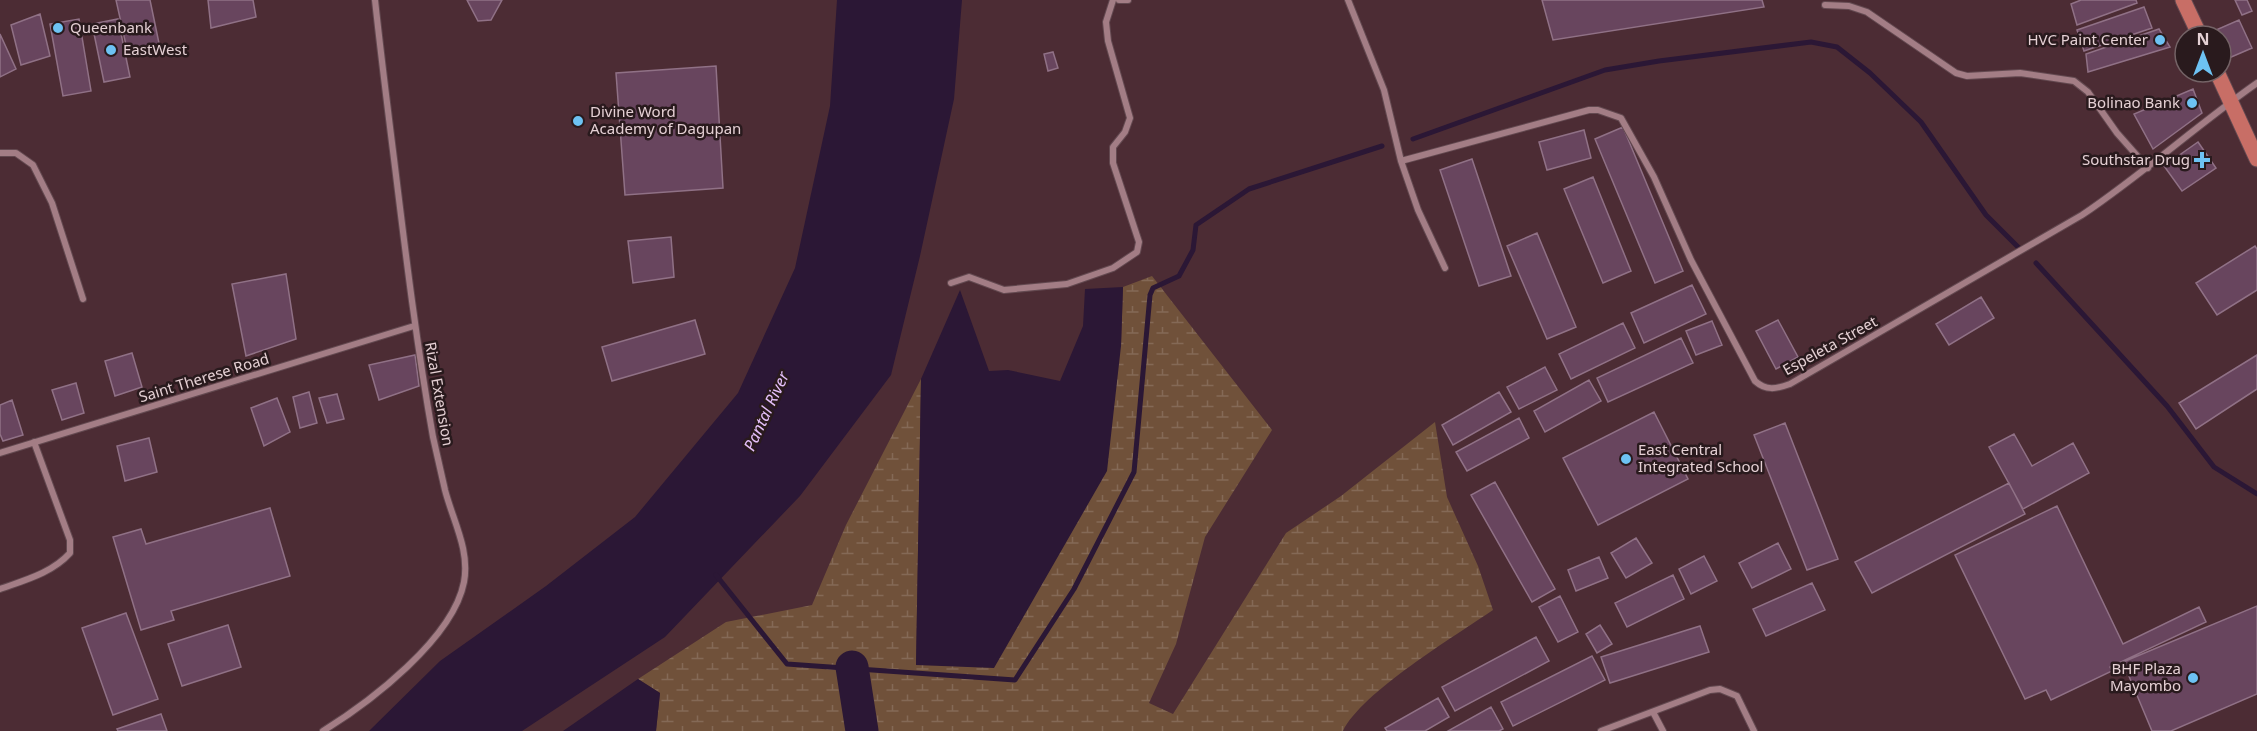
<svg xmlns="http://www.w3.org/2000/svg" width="2257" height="731" font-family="'Noto Sans',sans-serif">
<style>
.wetland{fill:url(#wetland-marsh)}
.water{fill:#2b1735}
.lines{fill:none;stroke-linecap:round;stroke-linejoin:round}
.stream{stroke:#2b1735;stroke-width:5}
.river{stroke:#2b1735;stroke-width:33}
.building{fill:#68455e;stroke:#907186;stroke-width:1.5}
.minor-casing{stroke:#634950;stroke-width:8}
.primary-casing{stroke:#634950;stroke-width:17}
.minor{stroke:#a37d85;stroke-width:6}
.primary{stroke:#c86e66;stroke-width:15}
.poi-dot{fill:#6dc2f3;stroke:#291a1d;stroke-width:2}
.labels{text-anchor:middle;stroke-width:5;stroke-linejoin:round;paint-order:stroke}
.poi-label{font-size:15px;fill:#e5d0d4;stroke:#291a1d;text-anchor:start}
.street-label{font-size:15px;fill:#e5d0d4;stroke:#291a1d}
.water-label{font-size:16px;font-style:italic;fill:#e5c0fb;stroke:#291a1d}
</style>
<defs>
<pattern id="wetland-marsh" width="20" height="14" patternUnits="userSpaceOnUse" patternTransform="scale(1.5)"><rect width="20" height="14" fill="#70513a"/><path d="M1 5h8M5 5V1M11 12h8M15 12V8" fill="none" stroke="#846956"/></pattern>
</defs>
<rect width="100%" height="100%" fill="#4c2c34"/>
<path class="wetland" d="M1152 276 1272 430 1205 537 1176 644 1149 703 1173 714 1286 533 1341 496 1435 422 1447 497 1478 566 1493 610C1455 636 1362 692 1343 731H656L660 693 638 679 726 622 812 605 846 525 921 379 916 665 1121 346 1123 287Z"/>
<path class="water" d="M837 0H962L954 99 920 256 891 375 800 496 665 637 522 731H369L440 661 546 586 635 517 738 393 795 268 830 106Z
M1123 287 1121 346 1107 471 994 668 916 665 921 379 960 290 989 371 1008 370 1060 381 1083 326 1085 289Z
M638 679 660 693 656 731H563Z"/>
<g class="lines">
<path class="stream" d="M1413 139 1605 70 1659 61 1811 42 1837 47 1870 73 1921 122 1986 215 2021 250
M2036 263 2167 406 2214 467 2257 494
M716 575 787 664 1015 680 1074 589 1134 472 1150 295 1153 288 1179 276 1193 250 1196 225 1249 189 1382 146"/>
<path class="river" d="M852 667 862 731"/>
</g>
<path class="building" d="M116 0H150L160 48 128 54Z
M208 0H253L256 17 211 28Z
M467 0H502L491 20 478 21Z
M1542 0H1762L1764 7 1553 40Z
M2081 0H2136L2137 3 2077 25 2071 4Z
M2235 0H2247L2252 11 2242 15Z
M2144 7 2152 28 2084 51 2077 30Z
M40 14 50 56 21 65 11 25Z
M79 19 91 91 63 96 50 24Z
M118 19 130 77 104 82 92 24Z
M2239 20 2252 48 2229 58 2221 36 2216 30Z
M2159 29 2170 47 2088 72 2086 54Z
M0 34 16 69 0 77Z
M1053 52 1058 68 1048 71 1044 54Z
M716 66 723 188 625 195 616 73Z
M2193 89 2202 113 2153 149 2134 114Z
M1623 127 1683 271 1655 283 1595 139Z
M1584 130 1591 158 1547 170 1539 142Z
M2198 142 2216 168 2182 191 2164 166Z
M1472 159 1511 276 1479 286 1440 170Z
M1593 177 1631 271 1603 283 1564 189Z
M1537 233 1576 327 1547 339 1507 246Z
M671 237 674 277 633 283 628 241Z
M2255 246 2257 249V290L2217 315 2196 283Z
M286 274 296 339 246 356 232 284Z
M1692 285 1706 314 1644 343 1631 313Z
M1981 297 1994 318 1949 345 1936 324Z
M695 320 705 354 612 381 602 347Z
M1778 320 1798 357 1776 369 1756 331Z
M1712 321 1722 345 1696 355 1686 331Z
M1623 323 1635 348 1571 379 1559 354Z
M1681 338 1693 363 1608 402 1597 378Z
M132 353 142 387 115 396 105 361Z
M415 355 419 386 379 400 369 365Z
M2257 355V389L2196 429 2179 403Z
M1545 367 1557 390 1519 409 1507 387Z
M1589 380 1601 401 1545 432 1534 411Z
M76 383 84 413 62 420 52 390Z
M309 392 317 423 300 428 293 397Z
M1499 392 1511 412 1453 445 1442 425Z
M337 394 344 419 327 423 319 398Z
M277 398 290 432 264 446 251 408Z
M12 400 23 435 3 441 0 434V405Z
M1654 412 1688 479 1598 525 1563 458Z
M1519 418 1529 438 1467 471 1456 452Z
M1785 423 1838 559 1807 570 1754 435Z
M2014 434 2032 466 2073 443 2089 473 2023 509 1989 447Z
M149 438 157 472 125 481 117 446Z
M1495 482 1555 589 1532 602 1471 495Z
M2009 483 2025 514 1872 593 1855 562Z
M2057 506 2123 644 2199 607 2206 622 2110 667 2112 671 2051 700 2046 690 2025 699 1955 555Z
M270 508 290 576 171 611 174 620 141 630 113 537 141 529 146 544Z
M1636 538 1652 563 1626 578 1611 553Z
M1778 543 1791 569 1752 588 1739 563Z
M1704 556 1717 581 1691 594 1679 569Z
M1599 557 1608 578 1576 591 1568 570Z
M1673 575 1684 599 1627 627 1615 603Z
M1812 583 1825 610 1766 636 1753 609Z
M1560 596 1578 632 1558 642 1539 607Z
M2257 606V694L2171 731H2152L2123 662Z
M126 613 158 699 113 715 82 628Z
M228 625 241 667 182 686 168 644Z
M1600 625 1612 644 1597 653 1586 634Z
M1700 626 1709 652 1610 683 1601 657Z
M1536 637 1549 661 1455 711 1442 687Z
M1592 656 1605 680 1513 726 1501 702Z
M1438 698 1449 717 1425 731H1387L1385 728Z
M1491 707 1503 729 1499 731H1448Z
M161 714 167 731H118L117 729Z"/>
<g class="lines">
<g class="minor-casing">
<path id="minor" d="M1119 0H1128
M1348 0 1384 90 1401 161 1418 210 1445 268
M1825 5 1849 6 1867 12 1956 73 1967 76 2020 73 2074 81 2088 92 2117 133 2148 168
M0 153H16L33 165 52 203 83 299
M1401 161 1589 110H1598L1621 118 1654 177 1691 260 1755 381C1766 391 1776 389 1790 384L2082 215C2143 174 2197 125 2257 83
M951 283 969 277 1004 290 1067 284 1113 268 1137 252 1139 242 1113 163V147L1125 132 1130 118 1108 41 1106 22 1113 0
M0 453 414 326
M0 589C25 580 52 573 70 553V540L34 442
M1653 712 1663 731
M323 731C370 702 453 639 464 582 470 550 453 521 445 490 441 473 437 455 433 437 417 347 406 257 395 167 388 111 381 56 375 0
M1601 731 1710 690 1720 689 1737 696 1754 731"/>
</g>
<g class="primary-casing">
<path id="primary" d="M2183 0 2200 36
M2217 72 2257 159"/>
</g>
<use href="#minor" class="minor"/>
<use href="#primary" class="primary"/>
</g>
<g class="poi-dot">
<circle cx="58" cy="28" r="6"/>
<circle cx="2160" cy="40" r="6"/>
<circle cx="111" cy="50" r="6"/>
<circle cx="2192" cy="103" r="6"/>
<circle cx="578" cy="121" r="6"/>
<path d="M2199 151h6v6h6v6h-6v6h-6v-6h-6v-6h6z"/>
<circle cx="1626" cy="459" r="6"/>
<circle cx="2193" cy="678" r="6"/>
</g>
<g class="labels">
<g class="poi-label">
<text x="70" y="33">Queenbank</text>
<text x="2148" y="45" text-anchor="end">HVC Paint Center</text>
<text x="123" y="55">EastWest</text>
<text x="2180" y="108" text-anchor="end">Bolinao Bank</text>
<text x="590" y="117">Divine Word<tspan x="590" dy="17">Academy of Dagupan</tspan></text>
<text x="2190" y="165" text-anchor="end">Southstar Drug</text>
<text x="1638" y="455">East Central<tspan x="1638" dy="17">Integrated School</tspan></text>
<text x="2181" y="674" text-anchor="end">BHF Plaza<tspan x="2181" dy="17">Mayombo</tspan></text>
</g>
<g class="street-label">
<text transform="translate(1830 346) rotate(-29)" y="5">Espeleta Street</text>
<text transform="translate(204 378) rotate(-17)" y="5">Saint Therese Road</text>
<text transform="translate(439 394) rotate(80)" y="5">Rizal Extension</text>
</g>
<g class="water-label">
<text transform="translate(766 411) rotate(-65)" y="6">Pantal River</text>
</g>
</g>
<g transform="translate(2203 54)"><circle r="28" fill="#291a1d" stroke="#746366" stroke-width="1.5"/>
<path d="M0-4.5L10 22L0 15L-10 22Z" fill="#6dc2f3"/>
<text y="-9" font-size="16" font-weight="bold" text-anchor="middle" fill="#e5d0d4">N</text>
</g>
</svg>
